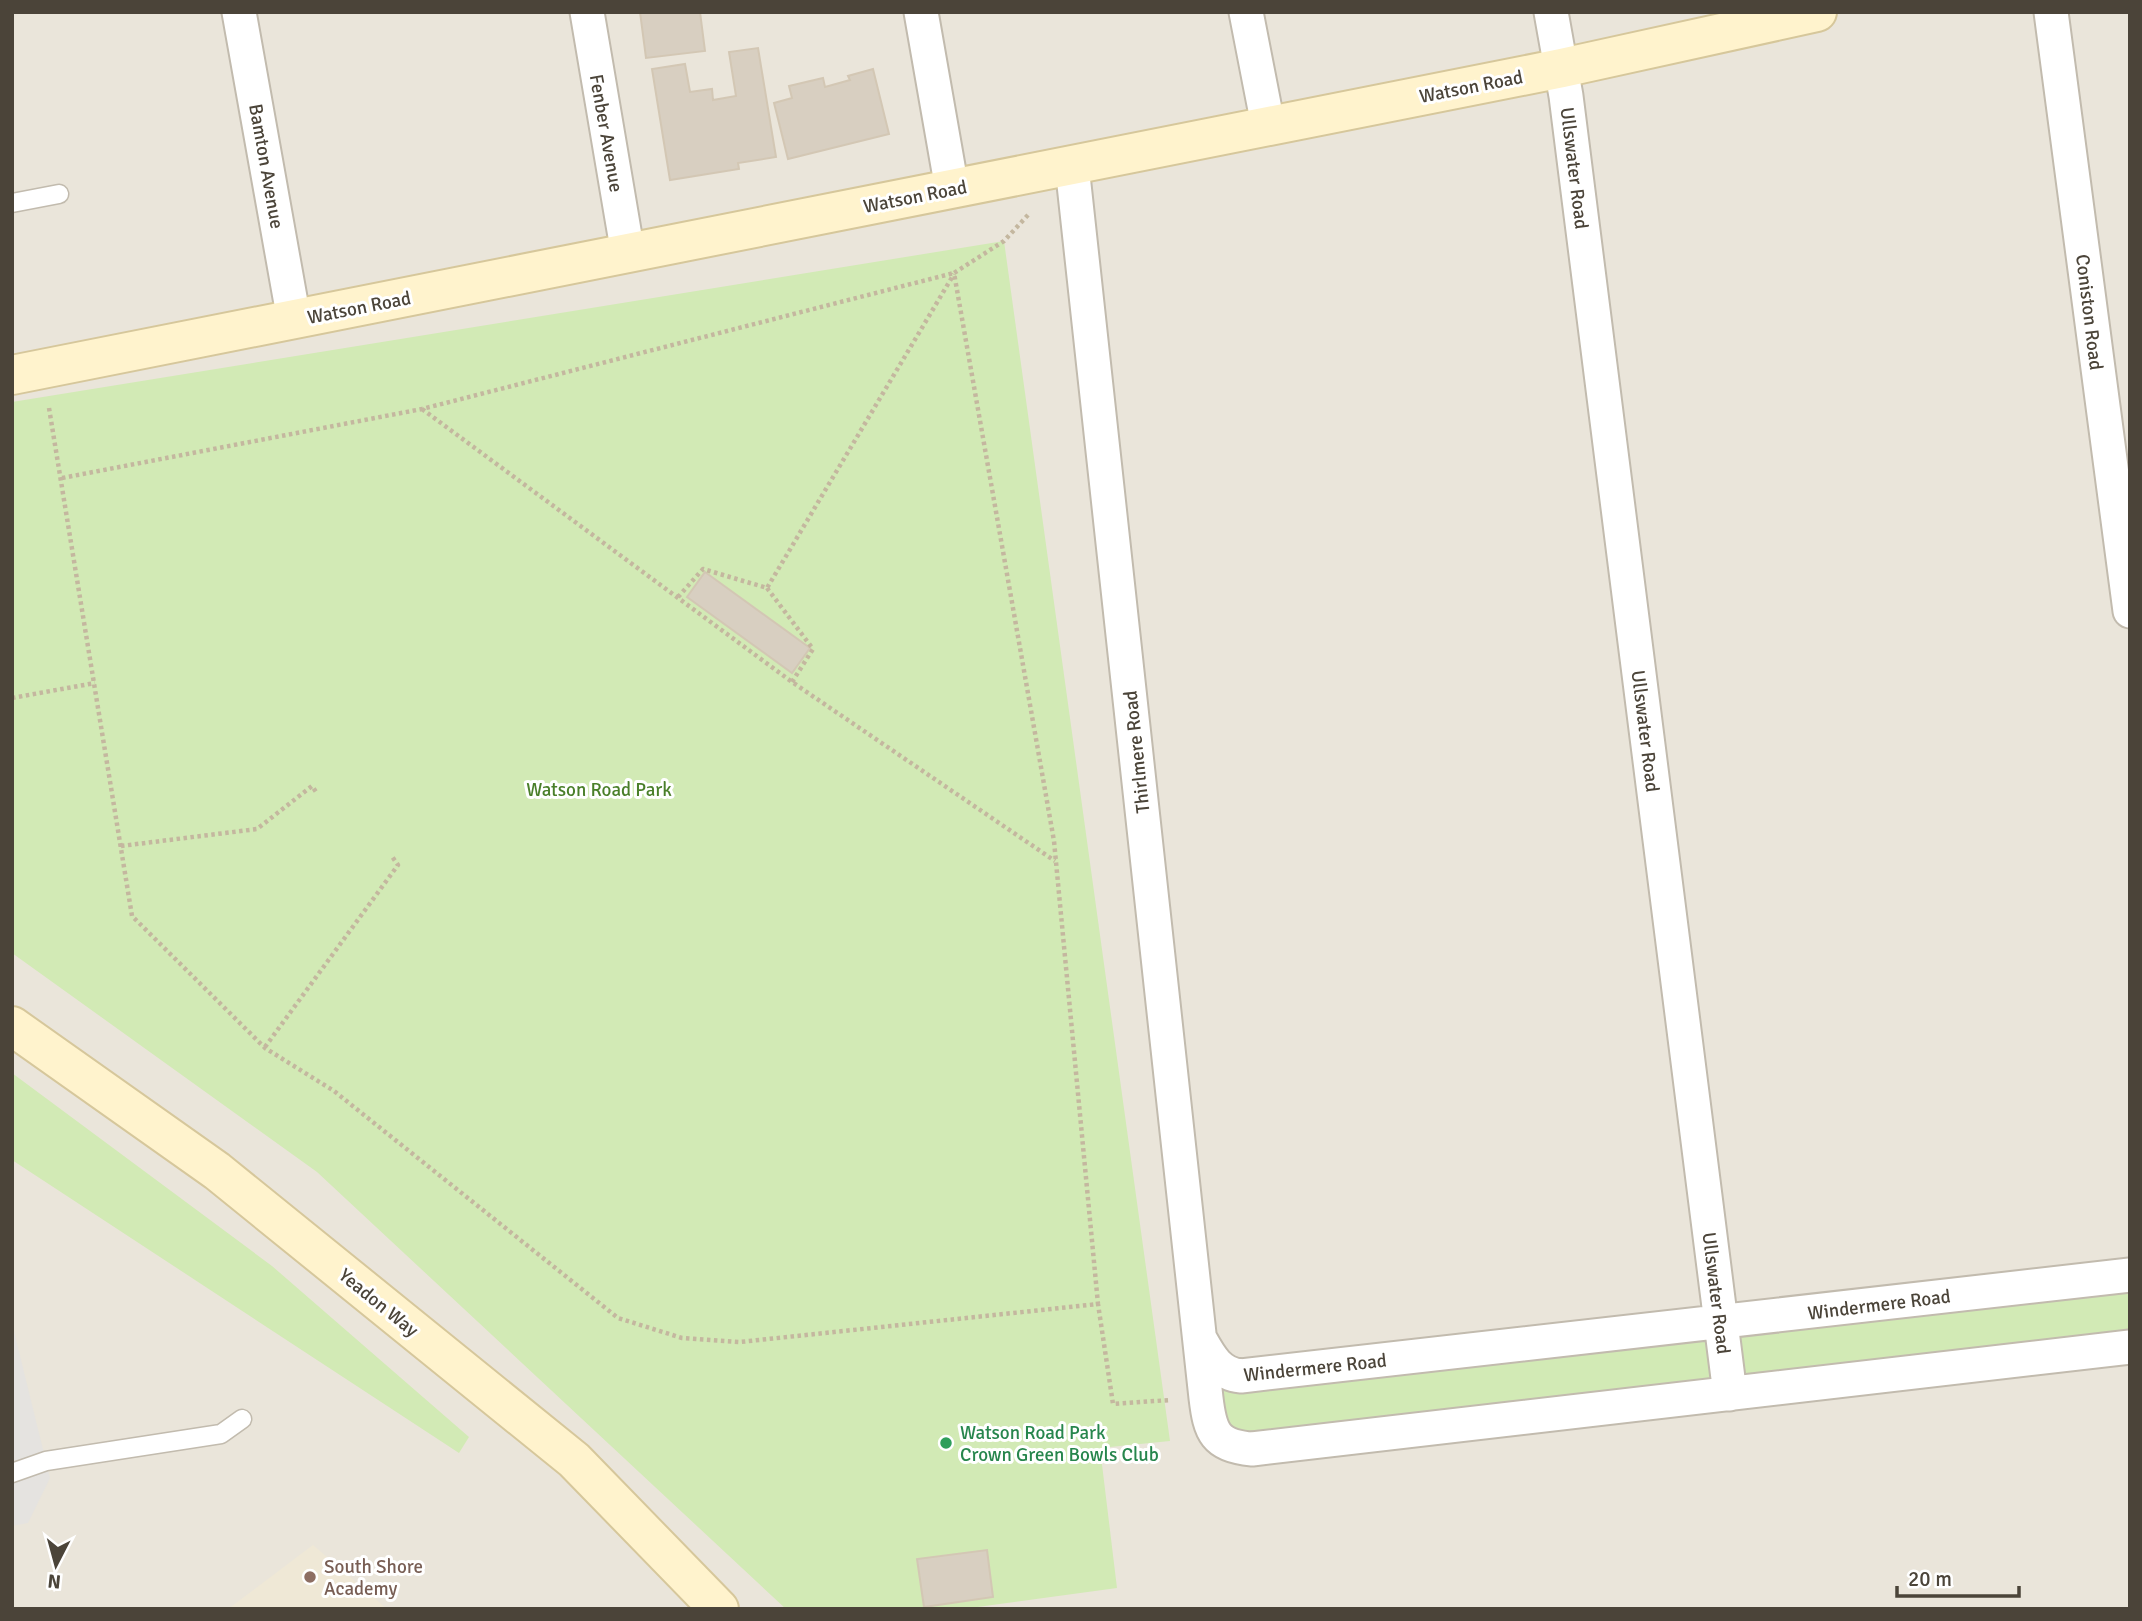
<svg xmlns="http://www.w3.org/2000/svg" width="2142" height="1621" font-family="Signika,sans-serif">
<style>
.residential{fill:#eae5da}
.education{fill:#efe8d6}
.green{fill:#d2eab5}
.parking{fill:#e5e3e0}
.building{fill:#d8cfc1;stroke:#d3c7b4;stroke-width:2}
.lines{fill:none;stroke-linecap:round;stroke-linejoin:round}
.lane-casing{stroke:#c2bbae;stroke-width:21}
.street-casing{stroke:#c2bbae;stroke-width:37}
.secondary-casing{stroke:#d6c79b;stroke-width:42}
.path{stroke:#c4b79f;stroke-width:4.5;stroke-dasharray:3.5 3.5;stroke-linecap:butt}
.lane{stroke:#fff;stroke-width:18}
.street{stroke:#fff;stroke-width:33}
.secondary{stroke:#fff3cd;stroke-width:38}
.leisure-dot{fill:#2e9e5b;stroke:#fff;stroke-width:2.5}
.education-dot{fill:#8d6e63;stroke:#fff;stroke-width:2.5}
.labels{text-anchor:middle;stroke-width:6;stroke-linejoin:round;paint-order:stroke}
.street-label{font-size:19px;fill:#4b4439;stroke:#fff}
.park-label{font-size:19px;fill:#4a7f2a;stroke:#fff}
.leisure-label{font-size:19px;fill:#27864d;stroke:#fff;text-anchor:start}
.education-label{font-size:19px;fill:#785e54;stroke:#fff;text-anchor:start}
</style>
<rect width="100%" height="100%" fill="#f6f3ec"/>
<path class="residential" d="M12 12H2130V1609H12Z"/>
<path class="education" d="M313 1545 387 1609H228Z"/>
<path class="green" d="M1004 241 1170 1441 1100 1448 1117 1588 963 1609H786L317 1172 12 953V402Z
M12 1073 272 1266 469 1437 459 1453 12 1160Z
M2130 1275V1347L1223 1441 1220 1368Z"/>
<path class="parking" d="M12 1323 50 1478 28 1523 12 1526Z"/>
<path class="building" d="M640 12H700L705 51 646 58Z
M758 48 776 157 738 163 739 169 670 180 652 69 685 64 690 92 712 89 713 100 736 96 729 52Z
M873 69 889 134 788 159 774 103 792 98 789 86 823 78 825 87 850 80 848 76Z
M705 572 810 648 792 673 687 597Z
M987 1550 993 1597 924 1607 917 1559Z"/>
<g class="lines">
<g class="lane-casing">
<path id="lane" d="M12 203 59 194
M12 1473 46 1461 221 1434 242 1419"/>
</g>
<g class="street-casing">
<path id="street" d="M239 12 294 320
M587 12 628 254
M921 12 952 189
M1246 12 1268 125
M1551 12 1566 96 1730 1394
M2051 12 2130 611
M1072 166 1206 1398C1210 1432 1215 1446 1252 1449L2130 1347
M1200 1339C1210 1357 1219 1374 1241 1376L2130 1275"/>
</g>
<g class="secondary-casing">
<path id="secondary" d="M12 375 1562 68 1817 12
M12 1026 217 1171 574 1460 719 1609"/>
</g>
<path class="path" d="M1028 215 1004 241 954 273 1054 841 1098 1304
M49 408 132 916 265 1048 334 1091 618 1318 682 1338 740 1342 1098 1304 1113 1404 1170 1400
M422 409 792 682 1055 861
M62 478 422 409 954 273
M767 588 813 649 792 682
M678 597 703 569 767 588 954 274
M12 698 95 683
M121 846 257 829 312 786 316 792
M265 1047 398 865 391 855"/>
<use href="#lane" class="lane"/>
<use href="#street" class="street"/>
<use href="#secondary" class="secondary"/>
</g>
<circle class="leisure-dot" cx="946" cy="1443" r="7"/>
<circle class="education-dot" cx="310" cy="1577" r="7"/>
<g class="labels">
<g class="street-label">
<text transform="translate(1471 86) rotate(-11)" y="7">Watson Road</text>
<text transform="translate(607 133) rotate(80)" y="7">Fenber Avenue</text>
<text transform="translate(267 166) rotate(80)" y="7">Bamton Avenue</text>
<text transform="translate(1575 168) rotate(83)" y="7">Ullswater Road</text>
<text transform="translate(915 196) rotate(-11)" y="7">Watson Road</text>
<text transform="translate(359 307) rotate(-11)" y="7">Watson Road</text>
<text transform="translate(2090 312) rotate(83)" y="7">Coniston Road</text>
<text transform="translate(1646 731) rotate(83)" y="7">Ullswater Road</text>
<text transform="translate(1136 752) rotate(-96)" y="7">Thirlmere Road</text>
<text transform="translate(1717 1293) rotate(83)" y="7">Ullswater Road</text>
<text transform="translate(379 1302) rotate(39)" y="7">Yeadon Way</text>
<text transform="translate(1879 1304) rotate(-7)" y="7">Windermere Road</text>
<text transform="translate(1315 1367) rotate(-6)" y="7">Windermere Road</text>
</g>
<g class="park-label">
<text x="599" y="796">Watson Road Park</text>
</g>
<g class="leisure-label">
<text x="960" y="1439">Watson Road Park<tspan x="960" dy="22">Crown Green Bowls Club</tspan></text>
</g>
<g class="education-label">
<text x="324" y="1573">South Shore<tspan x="324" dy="22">Academy</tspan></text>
</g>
</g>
<rect width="2142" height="1621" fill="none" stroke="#4b4439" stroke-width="28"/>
<g transform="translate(56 1565) rotate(186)" stroke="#ffffff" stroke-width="5" paint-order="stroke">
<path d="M0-5L12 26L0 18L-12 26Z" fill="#4b4439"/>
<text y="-10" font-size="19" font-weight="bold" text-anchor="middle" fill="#4b4439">N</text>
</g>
<path d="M1897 1586v10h122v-10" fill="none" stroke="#4b4439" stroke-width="3.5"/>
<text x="1908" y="1586" font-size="21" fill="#4b4439" stroke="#ffffff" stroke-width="5" paint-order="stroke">20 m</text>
</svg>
